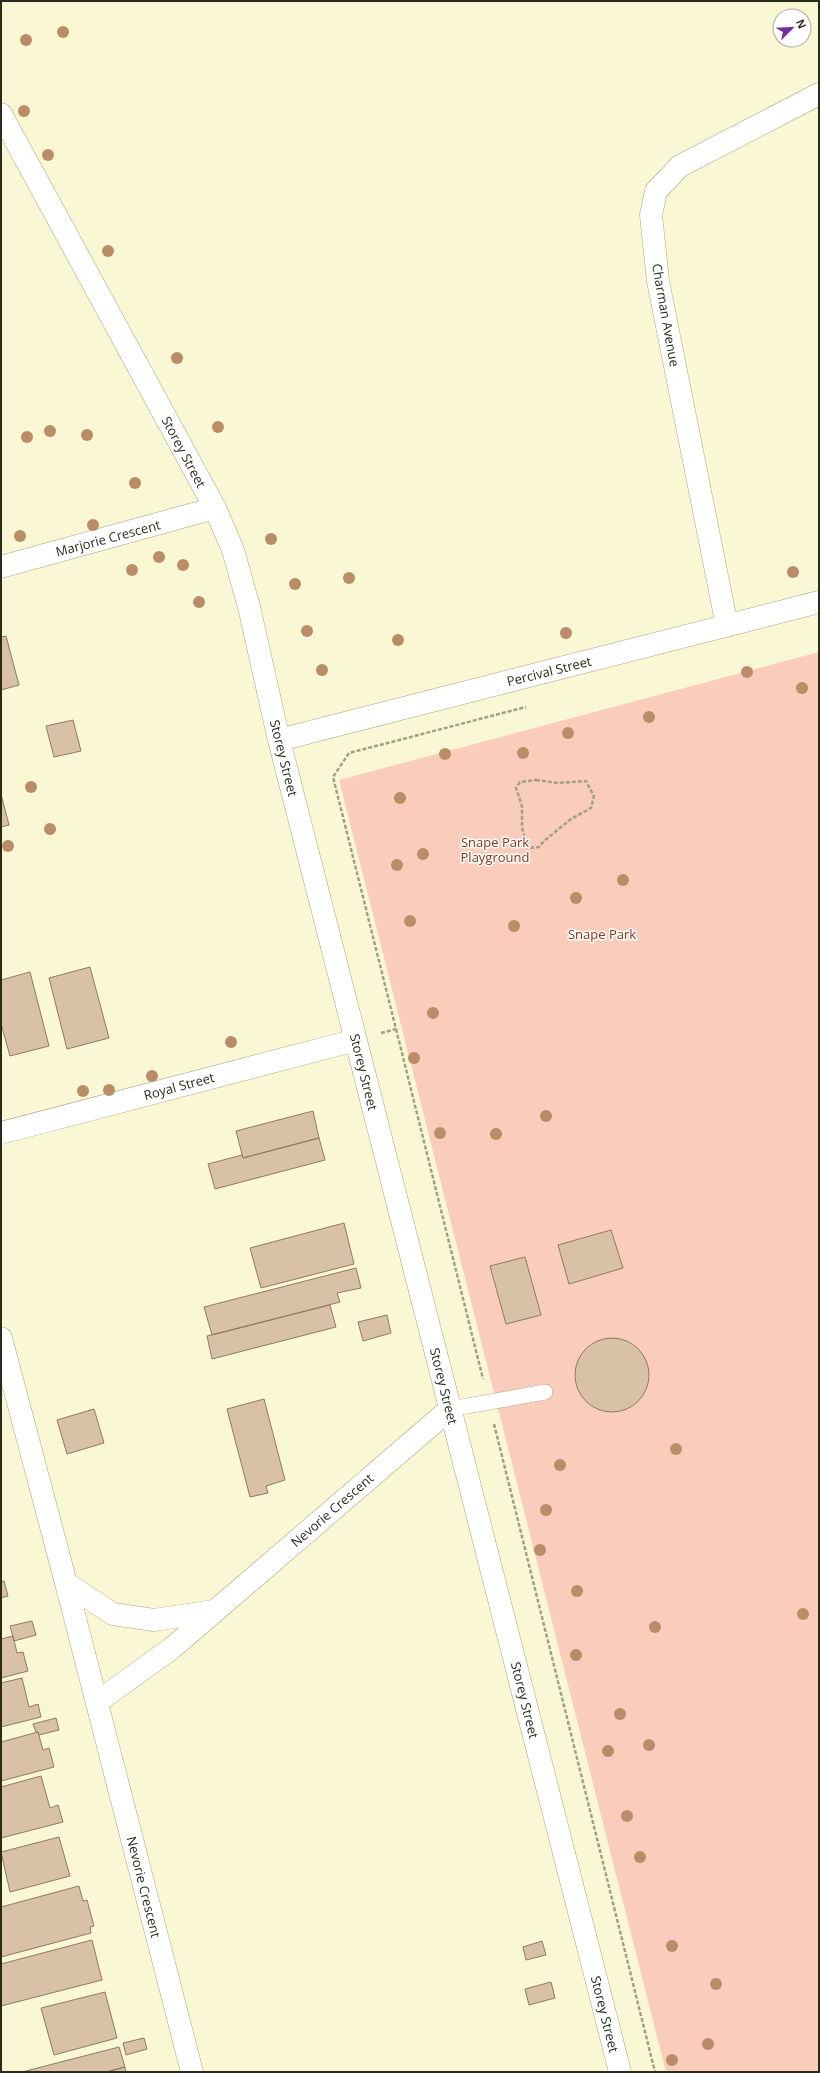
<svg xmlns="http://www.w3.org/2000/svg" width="820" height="2073" font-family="'Open Sans',sans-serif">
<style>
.green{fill:#faccbb}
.building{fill:#d8c1a4;stroke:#8f7a5f}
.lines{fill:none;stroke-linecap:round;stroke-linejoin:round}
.service-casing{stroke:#a6a482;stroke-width:16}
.minor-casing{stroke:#a6a482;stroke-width:23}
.path{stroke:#a1a085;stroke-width:2.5;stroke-dasharray:4 2;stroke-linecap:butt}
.service{stroke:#fff;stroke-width:15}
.minor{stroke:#fff;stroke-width:22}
.tree{fill:#ba8d68}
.labels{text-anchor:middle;stroke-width:3;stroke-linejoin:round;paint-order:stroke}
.street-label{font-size:13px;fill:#2b2a1c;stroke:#fff}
.park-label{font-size:13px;fill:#85350f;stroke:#fff}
</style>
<rect width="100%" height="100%" fill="#faf8d4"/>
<path class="green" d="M819 652V2072H666L339 780Z"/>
<path class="building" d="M6 636 19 685 1 690V637Z
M73 720 81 751 54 757 46 726Z
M1 794 9 825 1 827Z
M90 967 109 1038 67 1049 49 978Z
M30 972 49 1046 10 1056 1 1024V980Z
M313 1111 319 1138 243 1158 236 1131Z
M319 1138 325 1160 215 1189 208 1164 242 1155 243 1158Z
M344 1223 354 1264 261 1288 250 1248Z
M611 1230 623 1268 569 1284 558 1245Z
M525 1257 541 1315 506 1324 490 1266Z
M356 1268 361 1288 337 1293 340 1302 212 1335 204 1307Z
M330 1305 336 1327 212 1359 207 1336Z
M387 1315 391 1333 363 1341 358 1322Z
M575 1375a37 37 0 1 1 74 0a37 37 0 1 1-74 0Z
M264 1399 285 1480 266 1486 268 1493 250 1497 227 1409Z
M94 1409 104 1443 67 1454 57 1420Z
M4 1581 8 1596 1 1598V1582Z
M32 1621 36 1635 14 1641 10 1626Z
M13 1636 17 1653 23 1652 28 1671 1 1678V1639Z
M22 1678 29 1707 38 1704 41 1717 1 1727V1683Z
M56 1718 59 1730 39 1735 38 1732H36L33 1724Z
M38 1732 43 1750 49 1748 54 1767 1 1781V1742Z
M41 1776 50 1808 58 1805 63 1822 1 1838V1787Z
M59 1837 70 1876 10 1892 1 1852Z
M79 1886 83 1901 87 1900 94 1926 90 1927 91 1933 1 1957V1907Z
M92 1940 102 1980 1 2006V1964Z
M542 1941 546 1955 526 1960 523 1947Z
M551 1982 555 1998 529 2005 525 1989Z
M105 1992 117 2038 54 2055 41 2008Z
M144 2038 147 2049 126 2055 123 2043Z
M119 2047 125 2067 106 2072H22Z
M125 2067 126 2072H106Z"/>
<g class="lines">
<g class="service-casing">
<path id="service" d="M450 1409 545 1392"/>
</g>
<g class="minor-casing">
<path id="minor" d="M1 114 215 508 233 550 249 607 279 740 620 2072
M1 567 215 508
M727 626 658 281 651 215 656 191 680 166 819 94
M279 740 819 602
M1 1133 356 1040
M1 1338 66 1583 113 1614 154 1620 214 1611
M66 1583 192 2072
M97 1702 172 1648 450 1409"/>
</g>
<path class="path" d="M536 780 558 783 586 781 594 796 591 808 571 819 544 841 539 847 527 848 522 827V806L516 788 520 782Z
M396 1029 483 1379
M381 1033 396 1029 333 777 349 753 526 707
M494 1424 655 2072"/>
<use href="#service" class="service"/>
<use href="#minor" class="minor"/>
</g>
<g class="tree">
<circle cx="63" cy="32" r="6"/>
<circle cx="26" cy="40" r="6"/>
<circle cx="24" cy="111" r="6"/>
<circle cx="48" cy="155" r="6"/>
<circle cx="108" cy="251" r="6"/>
<circle cx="177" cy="358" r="6"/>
<circle cx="218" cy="427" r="6"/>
<circle cx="50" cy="431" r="6"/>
<circle cx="87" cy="435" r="6"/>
<circle cx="27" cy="437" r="6"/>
<circle cx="135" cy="483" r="6"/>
<circle cx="93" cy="525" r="6"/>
<circle cx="20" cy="536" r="6"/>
<circle cx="271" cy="539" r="6"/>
<circle cx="159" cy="557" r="6"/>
<circle cx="183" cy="565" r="6"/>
<circle cx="132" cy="570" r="6"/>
<circle cx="793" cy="572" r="6"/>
<circle cx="349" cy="578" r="6"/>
<circle cx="295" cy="584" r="6"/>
<circle cx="199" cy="602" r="6"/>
<circle cx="307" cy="631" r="6"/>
<circle cx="566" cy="633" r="6"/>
<circle cx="398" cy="640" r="6"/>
<circle cx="322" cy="670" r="6"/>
<circle cx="747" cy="672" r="6"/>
<circle cx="802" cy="688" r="6"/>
<circle cx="649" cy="717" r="6"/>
<circle cx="568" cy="733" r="6"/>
<circle cx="523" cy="753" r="6"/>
<circle cx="445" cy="754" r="6"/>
<circle cx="31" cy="787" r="6"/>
<circle cx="400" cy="798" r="6"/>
<circle cx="50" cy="829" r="6"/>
<circle cx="8" cy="846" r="6"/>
<circle cx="423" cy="854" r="6"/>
<circle cx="397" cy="865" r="6"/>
<circle cx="623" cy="880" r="6"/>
<circle cx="576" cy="898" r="6"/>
<circle cx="410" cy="921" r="6"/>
<circle cx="514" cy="926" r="6"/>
<circle cx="433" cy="1013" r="6"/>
<circle cx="231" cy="1042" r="6"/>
<circle cx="414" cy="1058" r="6"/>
<circle cx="152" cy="1076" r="6"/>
<circle cx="109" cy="1090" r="6"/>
<circle cx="83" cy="1091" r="6"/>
<circle cx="546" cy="1116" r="6"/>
<circle cx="440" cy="1133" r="6"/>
<circle cx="496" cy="1134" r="6"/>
<circle cx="676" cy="1449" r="6"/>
<circle cx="560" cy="1465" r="6"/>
<circle cx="546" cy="1510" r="6"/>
<circle cx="540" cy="1550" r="6"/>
<circle cx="577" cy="1591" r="6"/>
<circle cx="803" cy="1614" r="6"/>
<circle cx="655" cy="1627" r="6"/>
<circle cx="576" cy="1655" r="6"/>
<circle cx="620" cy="1714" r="6"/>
<circle cx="649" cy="1745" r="6"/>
<circle cx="608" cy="1751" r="6"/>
<circle cx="627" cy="1816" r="6"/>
<circle cx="640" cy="1857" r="6"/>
<circle cx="672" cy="1946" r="6"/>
<circle cx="716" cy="1984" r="6"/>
<circle cx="708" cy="2044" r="6"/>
<circle cx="672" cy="2060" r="6"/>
</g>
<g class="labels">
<g class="street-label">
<text transform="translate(666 315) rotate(80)" y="5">Charman Avenue</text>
<text transform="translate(184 452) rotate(62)" y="5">Storey Street</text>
<text transform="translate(108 538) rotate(-15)" y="5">Marjorie Crescent</text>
<text transform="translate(549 671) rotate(-14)" y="5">Percival Street</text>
<text transform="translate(284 758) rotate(76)" y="5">Storey Street</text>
<text transform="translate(364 1072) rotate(76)" y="5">Storey Street</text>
<text transform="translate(179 1086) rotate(-15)" y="5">Royal Street</text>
<text transform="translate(444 1386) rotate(76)" y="5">Storey Street</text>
<text transform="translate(332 1510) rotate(-41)" y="5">Nevorie Crescent</text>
<text transform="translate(525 1700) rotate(76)" y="5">Storey Street</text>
<text transform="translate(144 1887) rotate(76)" y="5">Nevorie Crescent</text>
<text transform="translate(605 2014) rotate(76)" y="5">Storey Street</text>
</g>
<g class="park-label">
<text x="495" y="847">Snape Park<tspan x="495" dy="15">Playground</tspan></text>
<text x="602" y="939">Snape Park</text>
</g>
</g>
<rect width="820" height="2073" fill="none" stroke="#2b2a1c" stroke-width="4"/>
<g transform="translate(792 28) rotate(66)"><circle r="19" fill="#ffffff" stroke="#aaaaa4"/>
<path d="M0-3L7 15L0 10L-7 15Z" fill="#722ea2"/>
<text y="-6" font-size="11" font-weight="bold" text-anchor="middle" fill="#2b2a1c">N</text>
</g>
</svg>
